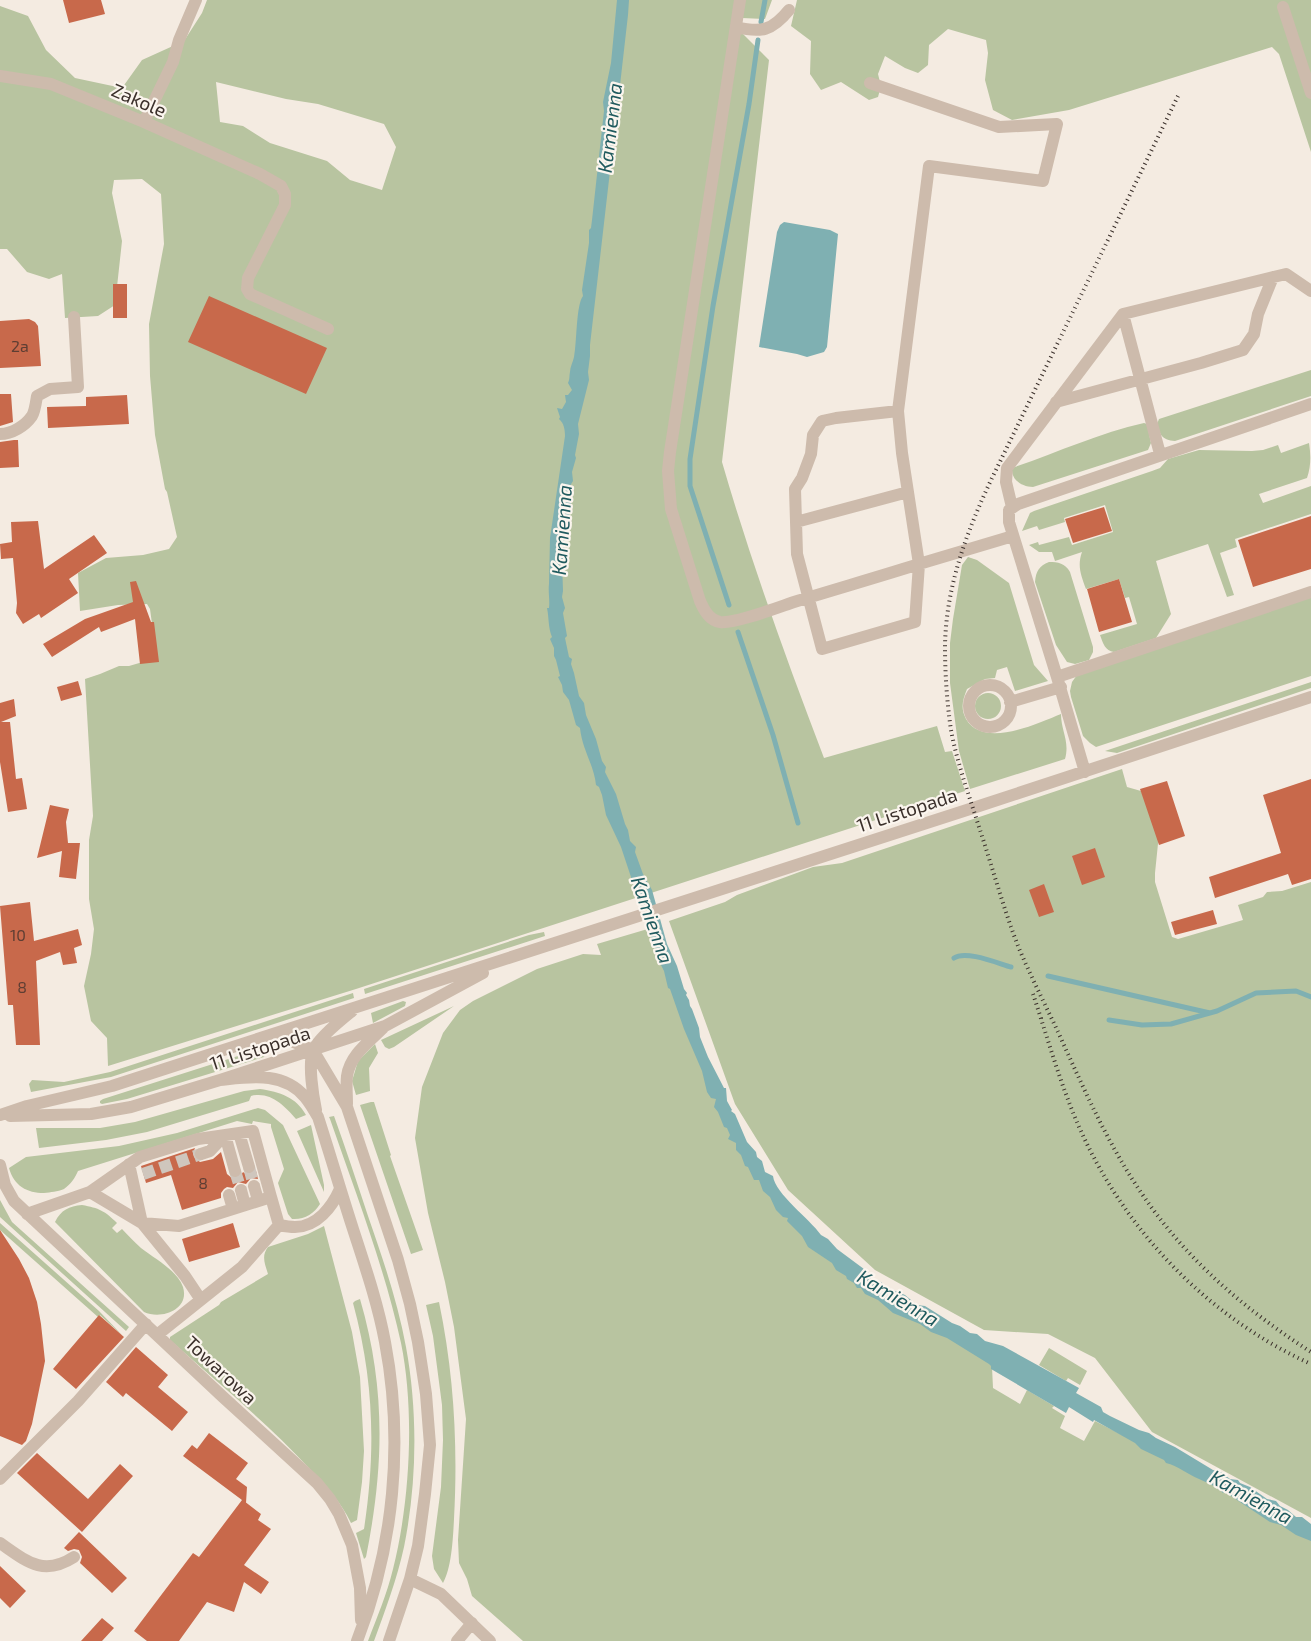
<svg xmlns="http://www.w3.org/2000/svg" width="1311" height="1641" font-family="'Exo 2',sans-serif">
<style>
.green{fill:#b8c4a0;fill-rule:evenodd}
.water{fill:#7fb0b2}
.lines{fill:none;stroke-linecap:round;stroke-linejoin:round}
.stream{stroke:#7fb0b2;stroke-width:5}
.building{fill:#c8694b}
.minor-tunnel{stroke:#cfc6bd;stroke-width:12;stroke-dasharray:12 6;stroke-linecap:butt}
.minor{stroke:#cdbbac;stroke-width:12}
.rail{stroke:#3b302b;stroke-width:4;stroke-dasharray:1 4;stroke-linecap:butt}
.labels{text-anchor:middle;stroke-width:4.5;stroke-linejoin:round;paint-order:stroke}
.number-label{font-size:16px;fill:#5e3e33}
.street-label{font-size:19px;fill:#3b302b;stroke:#fbf5ee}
.water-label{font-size:20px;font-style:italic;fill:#1f5a5e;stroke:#fbf5ee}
</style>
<rect width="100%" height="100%" fill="#f4ebe1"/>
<path class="green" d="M207 0H740L736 27 769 60 722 462C751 562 787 661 824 758L937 726 945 752 952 751 965 791 356 989 108 1066 107 1038 91 1021 84 986 91 954 94 929 89 899V840L93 816 85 679 100 674 119 666H129L153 659 156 653 150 609 147 604 118 605 80 611 78 573 106 558 143 555 169 549 177 537 167 492 165 489 155 435 150 376 149 324 164 244 161 194 142 179 114 180 112 193 122 241 115 305 98 316 65 318 62 274 49 279 27 272 7 249H0V6L28 16 46 50 75 78 122 88 142 60 184 41 202 13ZM216 82 286 99 318 104 384 124 396 147 382 190 350 180 327 161 270 143 243 126 220 122Z
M744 0H772L765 19 742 18Z
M797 0H1311V152L1279 54 1272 47 1069 110 1012 120 993 110 985 80 988 53 986 40 948 29 929 45 928 65 918 73 905 68 885 56 878 74 881 86 878 97 869 100 841 82 821 90 810 74 811 41 791 26Z
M1311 370V396L1175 441C1162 440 1160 435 1157 424L1159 419Z
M1144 423 1147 424 1151 443 1148 450 1033 487C1022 487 1011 480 1012 468 1056 453 1099 433 1144 423Z
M1309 443C1311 455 1311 467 1307 478L1259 494 1263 503 1311 486V514L1235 539 1237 547 1220 553 1234 595 1227 597 1208 544 1156 561 1171 614 1156 638 1114 652C1105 651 1103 643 1100 635L1137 624 1129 597 1125 598 1119 579 1086 589C1081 575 1077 566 1082 552L1055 561 1052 552H1039L1029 545 1038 542 1039 545 1069 537 1072 545 1113 532 1105 505 1064 518 1065 522 1039 530 1037 526 1022 531 1030 513 1034 511 1152 471 1160 468 1168 459 1199 450 1252 451 1263 450 1278 445 1281 453Z
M968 557 977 560 1009 583 1034 665 1048 681 1015 691 1007 667 997 670 995 678 985 679 967 689C963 699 960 708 966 719 984 749 1036 724 1061 714 1061 731 1070 741 1065 759L970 789 959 751 950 683V643L953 619 962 565Z
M1049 562C1058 562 1065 563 1070 572L1093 647V652L1089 660 1075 664 1067 662 1056 645 1035 582C1036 571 1039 566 1049 562Z
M1311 597V676L1096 747 1090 743 1083 736 1071 697 1070 691 1072 682 1077 675Z
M1311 682V688L1117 753 1105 751Z
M975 706a13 13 0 1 1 26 0a13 13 0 1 1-26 0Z
M1122 769 1127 787 1141 791 1159 834 1155 873V882L1172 937 1178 939 1243 920 1238 905 1263 897 1267 892 1282 891 1311 882V1518L1152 1432 1095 1358 1048 1334 984 1330 875 1270 788 1190 735 1104 669 921 725 902 737 895 813 867 842 863Z
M651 928 755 1173 867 1291 985 1356 992 1367 993 1388 1020 1404 1027 1390 1054 1406 1052 1408 1065 1416 1060 1428 1084 1441 1095 1421 1159 1454 1311 1539V1641H523L472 1596 467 1579 459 1563 458 1540 466 1419 454 1327 445 1282 428 1213 415 1138 422 1087 443 1033 460 1010 473 1001 537 969 583 954 601 955 597 944Z
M544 932 545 936 365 994 364 989 529 935Z
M353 993 354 998 111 1077 31 1092 29 1084 32 1080 64 1082 110 1072Z
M403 1001 406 1002 405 1006 373 1023 371 1013Z
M454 1006 394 1047 389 1049 385 1047 381 1040Z
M375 1044 378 1053 369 1068 370 1091 356 1095 352 1081 358 1061Z
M260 1049 264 1050 266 1052 264 1057 127 1099 102 1104 100 1103V1101L103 1099Z
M260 1089C280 1092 296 1097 306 1115L296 1119C284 1105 270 1091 251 1096L249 1101 147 1132 106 1140 39 1148 36 1128H100L135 1122 244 1091Z
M371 1102H374L391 1155 390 1156 423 1250 411 1254 360 1105Z
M258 1108 265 1110 283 1125 320 1204C314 1214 304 1220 292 1219L288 1214 278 1183 284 1169 271 1127V1124L253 1121 252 1124 237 1121 78 1171C75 1178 71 1184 64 1189 57 1192 51 1192 44 1193 27 1193 14 1186 9 1168L26 1157 119 1146 177 1133Z
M334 1116C346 1149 357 1183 368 1216 383 1259 398 1303 406 1347 418 1412 417 1483 404 1547 397 1579 385 1611 374 1641H368C377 1617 387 1594 393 1569 410 1502 415 1411 401 1343 385 1269 355 1191 330 1119L329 1117Z
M311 1125 324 1185V1192L297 1131Z
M0 1200 12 1222 129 1327 126 1331 0 1217Z
M82 1205C99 1208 105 1211 117 1223L112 1228 117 1233 122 1229C128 1235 134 1242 141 1248 155 1259 177 1270 183 1287 190 1310 161 1320 144 1312L55 1222C61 1210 69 1206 82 1205Z
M0 1223 99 1311 122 1335 100 1315 98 1317 0 1230Z
M324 1226 352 1332 360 1377 364 1451 362 1482 357 1520 351 1523C341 1502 325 1485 309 1468 266 1422 217 1382 170 1340V1337L219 1305 221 1302 268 1274C265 1264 261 1256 268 1247L308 1234Z
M360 1299C386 1388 384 1467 366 1557L364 1559 356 1533 364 1529C376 1451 374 1380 353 1303L355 1301Z
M439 1302C454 1374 458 1445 454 1519 453 1537 452 1567 443 1583L434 1569 432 1556 441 1487 443 1440 442 1405 433 1336 426 1305Z
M1049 1348 1087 1371 1080 1385 1068 1378 1066 1381 1039 1365Z"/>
<path class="water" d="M617 0H629L628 15 615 129 611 136 613 144 610 157V171L590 345V356L588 372 589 380 578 424 579 434 575 455 576 458 572 472 573 481 570 486C577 494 568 504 571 513L567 517 565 538 564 542 565 557 562 561 563 591 562 597 565 608 563 613 567 636 565 638 569 657 572 659 571 664 574 673 579 696 584 703 586 715 596 739 602 761 606 767 605 772 616 794 625 824 628 830 630 841 636 847 635 852 643 874 652 890 667 944 677 966 684 989 687 993 686 995 689 1000 690 1006 692 1009 699 1028 700 1037 708 1057 724 1088H726L727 1101 732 1110 731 1111 735 1114 747 1142 756 1152 757 1157 762 1161 765 1172 773 1176C775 1194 810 1219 821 1235L828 1239 837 1249 868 1272 876 1281 881 1282 886 1287 905 1295 917 1305 925 1306 952 1323 960 1326 970 1333 977 1334 985 1341 1003 1346 1079 1388 1076 1393 1101 1407 1103 1412 1110 1416 1139 1430 1149 1433 1156 1438 1175 1447 1213 1470 1221 1472 1230 1479 1238 1480 1240 1483 1250 1487 1267 1499 1276 1501 1280 1506 1288 1510 1296 1517H1302L1311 1524V1541L1296 1535 1281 1525 1270 1522 1225 1492 1223 1493C1216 1486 1208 1483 1199 1479 1187 1474 1178 1466 1166 1463L1164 1460 1141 1449 1135 1443 1094 1420 1093 1422 1069 1407 1066 1413 991 1369V1366L989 1364 947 1338 931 1332 920 1324 893 1313 878 1300 865 1294 861 1288H857L854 1283 847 1279 846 1276 836 1270 832 1263 808 1247 802 1236 787 1221 788 1218 783 1217 776 1210 770 1197 763 1191 759 1180H754L748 1167 745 1166 741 1155 736 1150V1143L728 1139 730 1135 727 1128 724 1127 718 1112 714 1107 716 1099 711 1098 707 1092 702 1071 684 1029 670 989 668 988 664 971 657 957 654 942 652 940 621 847 606 815 602 795 599 787 596 785C594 765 582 749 580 728L576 725 569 700 563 692 562 685 558 677 560 676 556 660 554 656V648L550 639 552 637C548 628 549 617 547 608H549C550 599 548 592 549 584L550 538 565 436C565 430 564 423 559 419L560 417 557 408 562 409 566 402 565 395H568L572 390 568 383C570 379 569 377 570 372 570 367 573 362 574 357 577 342 576 305 583 296L582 290 589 243V230L591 228 592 220 604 111 603 102 611 63Z
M784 222 830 230 838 234 827 347 824 352 807 357 797 354 759 347 777 232 780 225Z"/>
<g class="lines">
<path class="stream" d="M761 22 765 0
M729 605 690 486V459L713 306 749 104 758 40
M738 632 773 735 798 823
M954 958C966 950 997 963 1011 967
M1048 976 1210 1013
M1109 1020 1142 1025 1171 1024 1217 1011 1256 993 1296 991 1311 997"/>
</g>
<path class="building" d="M63 0H101L105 14 69 23Z
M113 284H127V318H113Z
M209 296 327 348 306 394 188 342Z
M29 319 35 322 38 326 41 366 0 368V321Z
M0 394H11L13 422 0 426Z
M127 395 129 424 48 428 47 407 86 406V397Z
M14 440H18L19 467 0 468V442Z
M1104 507 1112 531 1073 543 1065 519Z
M1311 516V569L1253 587 1238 540Z
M38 521 44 569 94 535 107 553 69 579 78 593 41 618 39 614 23 624 16 613 17 603 13 558 1 559 0 544 12 542 11 522Z
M1119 579 1132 622 1099 632 1087 589Z
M136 581 151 622H154L159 662 140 664 135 619 101 632 99 627 52 657 43 644 85 619 133 602 130 582Z
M78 681 82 695 61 701 57 687Z
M14 699 16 716 1 722H10L16 779 22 778 27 809 8 812 0 762V703Z
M1311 779V879L1292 885 1288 874 1215 898 1209 877 1281 853 1263 795Z
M1167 781 1185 836 1159 845 1140 789Z
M50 805 69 809 66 822 68 843H80L76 879 59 877 62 851 37 858Z
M1095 848 1105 877 1082 885 1072 856Z
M1044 884 1054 912 1039 917 1029 890Z
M30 902 34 941 78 929 82 945 74 948 77 963 63 965 60 952 36 961 40 1045H16L13 1005H8L0 906Z
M1213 910 1217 924 1175 935 1171 922Z
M195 1148 193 1153 194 1157 200 1162 213 1159 221 1152 227 1174 233 1179 240 1177 243 1172 247 1175H251L256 1171 258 1179 251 1178 246 1184 238 1182 233 1188 227 1187 224 1189 221 1193V1198L182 1210 171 1175 146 1183 141 1166Z
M233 1223 240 1247 189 1262 182 1239Z
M0 1230 19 1259 29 1278 37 1302 41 1324 45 1361 32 1424 26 1441 22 1445 0 1436Z
M99 1315 124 1337 76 1389 53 1369Z
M136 1347 168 1375 158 1387 188 1412 172 1431 126 1393 123 1397 106 1382Z
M209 1433 248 1463 236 1479 247 1487 246 1503 244 1501 261 1514 258 1520 271 1529 244 1565 269 1582 261 1594 244 1582 234 1612 207 1602 179 1641H147L134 1631 193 1553 199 1557 242 1500 183 1456 192 1445 197 1449Z
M37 1453 88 1499 120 1464 133 1476 82 1532 17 1473Z
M79 1532 127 1578 112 1593 80 1563 82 1557 79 1550 74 1549 68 1551 64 1548Z
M0 1566 26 1591 10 1608 0 1598Z
M102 1618 114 1628 102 1641H81Z"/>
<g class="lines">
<path class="minor-tunnel" d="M249 1167 254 1186
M235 1171 241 1190
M143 1174 201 1154"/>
<path class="minor" d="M740 0 670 452 668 471 671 509 700 601C704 610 709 620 720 622 735 624 779 607 794 602 836 589 878 577 919 564L902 453 898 411 929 166 1043 181 1057 124 999 127 870 83
M1283 7 1311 93
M736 27C761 33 772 31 789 10
M0 76 51 84 144 122 260 174 281 186 285 194V205L248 278 247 289 250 294 328 329
M144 122 173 62 179 40 196 0
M1123 314 1160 454
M1056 402 1201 363 1243 350 1254 334 1258 314 1273 277
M898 411 836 418 822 421 813 435 811 454 802 478 795 489 797 554 822 649 915 622 919 564 1013 536
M0 434C12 434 25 426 32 416 35 411 36 402 37 396L50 389 78 387 74 317
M1012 507 1006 482 1007 468 1123 314 1286 274 1311 291
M796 522 908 492
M1057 677 1311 592
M969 706a21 21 0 1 1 42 0a21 21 0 1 1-42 0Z
M1010 702 1061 687
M1085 772 1057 677 1009 522V510L1018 504 1311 404
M267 1038 291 1041 313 1050 347 1107 398 1260 410 1304 418 1342 426 1394 430 1445 425 1494 418 1546 410 1579 389 1641
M220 1080C250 1077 283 1071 305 1097 310 1103 314 1110 318 1117 330 1154 341 1192 353 1229 365 1266 378 1304 385 1342 404 1442 394 1547 357 1641
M347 1104C347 1095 346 1085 347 1076 350 1055 369 1042 383 1028
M316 1110C313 1096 308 1064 313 1051 317 1039 342 1019 352 1011
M0 1115 27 1106 112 1086 973 808 1311 697
M10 1116 91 1114 131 1107 220 1080 385 1026 483 973
M239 1133 249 1167
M225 1135 235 1171
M201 1154 210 1151 225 1135
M129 1164 142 1223 185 1276 201 1300
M0 1165 5 1185 14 1201 223 1397 317 1483 330 1499 339 1514 352 1545 360 1588 361 1620
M254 1186 258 1200
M241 1190 245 1205
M229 1195 233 1209
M27 1214 90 1192 140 1157 198 1139 253 1131 271 1197 179 1226 142 1223 90 1192
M279 1225C284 1226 289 1227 295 1227 317 1227 332 1207 340 1189
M157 1335 242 1267 279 1225 271 1197
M0 1479 78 1401 146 1324
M0 1543C26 1561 43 1577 74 1557
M410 1579 441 1594 490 1641
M457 1641 472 1623"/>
<path class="rail" d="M1178 96 992 478C967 531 946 586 945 646 945 674 947 703 951 730 957 763 969 795 979 827 992 866 1003 907 1018 946 1030 975 1045 1004 1058 1032 1089 1100 1115 1161 1161 1220 1203 1274 1255 1316 1311 1352
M1033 994C1050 1045 1064 1098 1088 1146 1135 1241 1214 1320 1311 1364"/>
</g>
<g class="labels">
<g class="number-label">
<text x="20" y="352">2a</text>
<text x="18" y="941">10</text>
<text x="22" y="993">8</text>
<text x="203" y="1189">8</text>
</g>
<g class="street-label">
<text transform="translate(139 100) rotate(23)" y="7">Zakole</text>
<text transform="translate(907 810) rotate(-18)" y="7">11 Listopada</text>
<text transform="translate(260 1048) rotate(-18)" y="7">11 Listopada</text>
<text transform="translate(221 1370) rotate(43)" y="7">Towarowa</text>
</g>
<g class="water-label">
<text transform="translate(610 128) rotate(-83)" y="7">Kamienna</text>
<text transform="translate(562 530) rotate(-86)" y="7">Kamienna</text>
<text transform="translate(652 920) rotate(71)" y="7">Kamienna</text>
<text transform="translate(898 1298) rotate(31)" y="7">Kamienna</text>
<text transform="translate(1251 1497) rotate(29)" y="7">Kamienna</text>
</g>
</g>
</svg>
